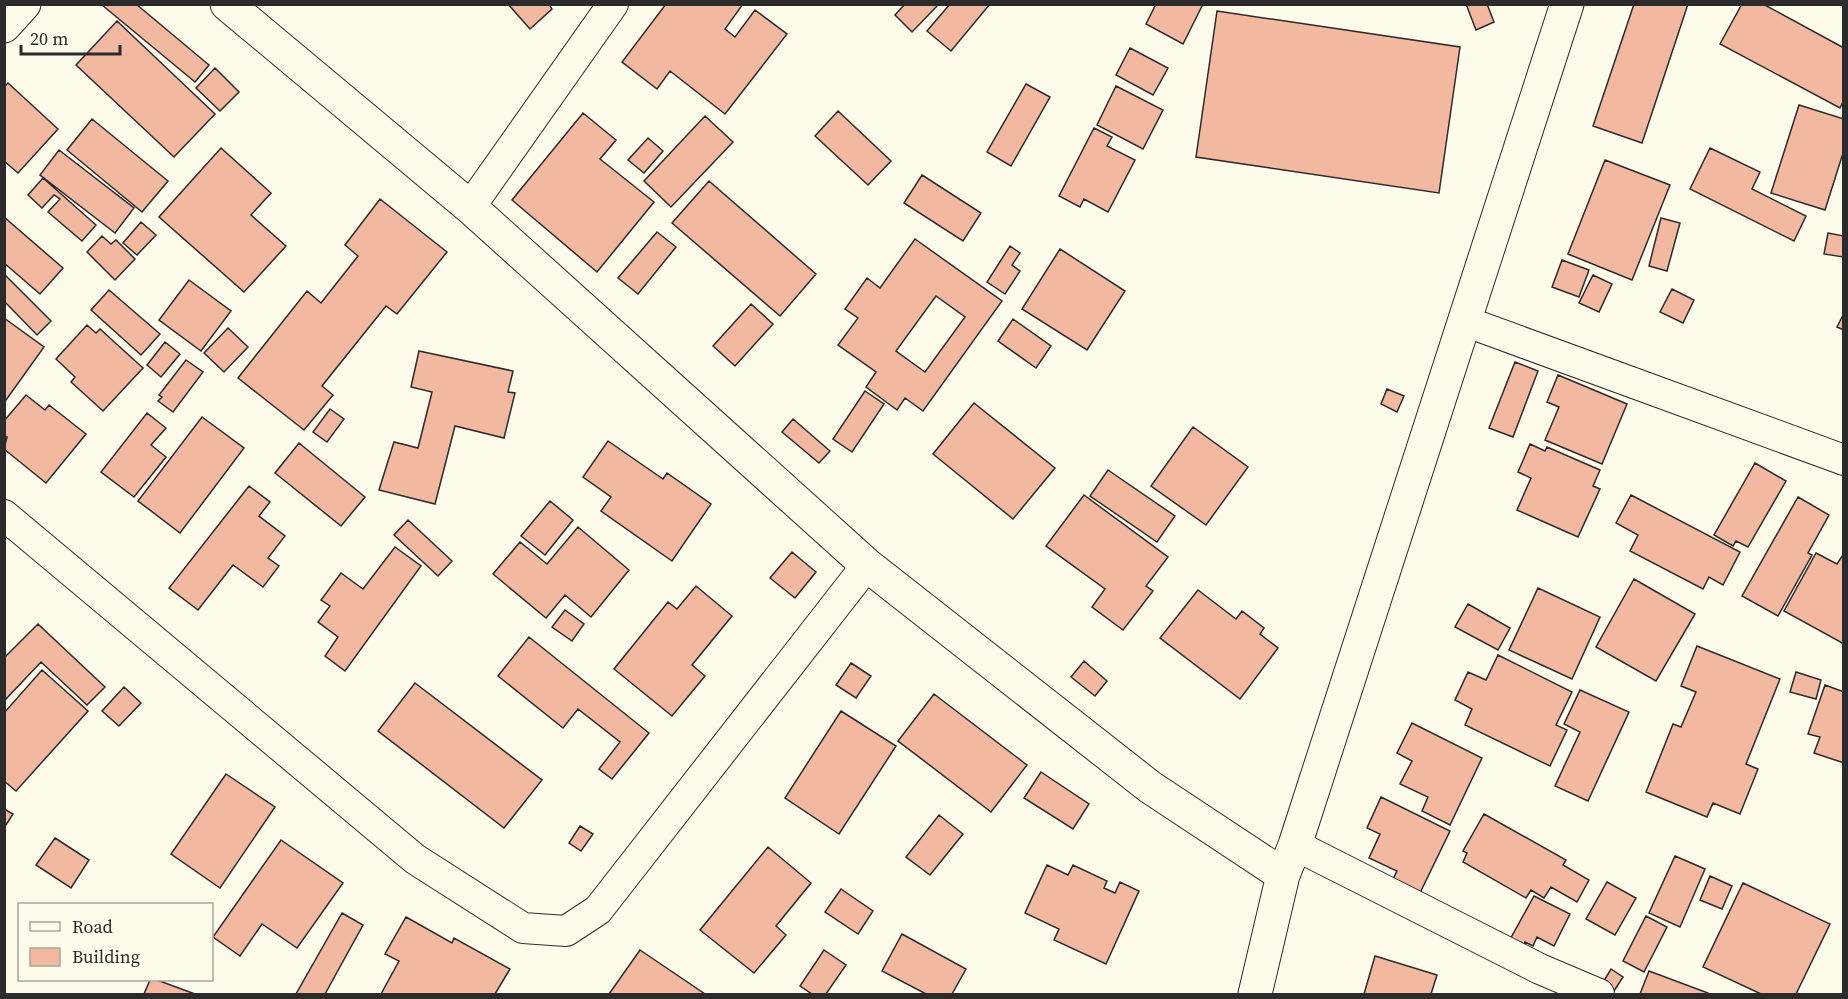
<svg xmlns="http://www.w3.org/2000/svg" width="1848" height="999" font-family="'Source Serif 4',serif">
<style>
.building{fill:#f2b8a0;stroke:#2b2b2b;stroke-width:1.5;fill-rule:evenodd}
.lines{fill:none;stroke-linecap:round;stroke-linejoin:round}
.street-casing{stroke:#2b2b2b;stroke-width:32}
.secondary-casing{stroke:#2b2b2b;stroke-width:35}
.street{stroke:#fdfbea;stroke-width:30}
.secondary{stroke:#fdfbea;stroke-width:33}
</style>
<rect width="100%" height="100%" fill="#fdfbea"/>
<path class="building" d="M136 4 209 65 195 82 102 5Z
M508 4H549L552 9 530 29Z
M666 4H743L725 29 735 37 755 10 787 34 725 114 670 71 657 89 622 62Z
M905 4H937L938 5 912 32 895 15Z
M950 4H990L951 51 927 31Z
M1156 4H1203L1183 44 1146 24Z
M1466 4H1487L1494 22 1476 30Z
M1634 4H1688L1642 143 1593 126Z
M1742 4H1763L1844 48V100L1840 108 1720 44Z
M1217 11 1460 47 1439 193 1196 157Z
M117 21 215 114 174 157 76 65Z
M1130 48 1168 68 1153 95 1116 75Z
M215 68 239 92 220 111 196 88Z
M8 83 58 129 18 173 4 161V87Z
M1026 84 1050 97 1011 166 987 152Z
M1116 86 1163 110 1143 149 1097 125Z
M1799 105 1844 119V150L1825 210 1771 193Z
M838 111 891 161 868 185 815 136Z
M583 113 616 140 600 159 654 202 597 272 512 200Z
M705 116 733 142 671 207 644 181Z
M92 119 168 181 142 212 67 150Z
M1094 128 1112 137 1107 146 1135 160 1108 212 1084 199 1080 207 1059 196Z
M648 138 663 151 644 173 628 160Z
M221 148 271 193 251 215 286 246 244 292 159 217Z
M1710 148 1760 172 1752 189 1806 216 1794 241 1690 189Z
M59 150 134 208 115 233 40 175Z
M1605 160 1670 185 1632 280 1568 254Z
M922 175 981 213 963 241 904 203Z
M43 178 96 225 82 241 48 212 60 199 54 195 42 208 28 195Z
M709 181 816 274 780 316 672 223Z
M380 199 447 252 397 314 386 306 322 386 333 395 304 430 238 378 307 291 321 303 358 256 345 245Z
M4 217 63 268 40 294 4 263Z
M1661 218 1680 223 1667 271 1649 266Z
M141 222 156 235 137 255 123 243Z
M657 232 676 247 638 294 618 278Z
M1828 233 1844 236 1843 257 1824 254Z
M102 236 111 244 116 240 135 259 115 280 87 252Z
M915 239 1002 301 923 411 905 398 897 410 866 387 876 372 838 345 858 318 845 309 867 278 880 288ZM936 296 965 317 925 372 896 351Z
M1010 246 1020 253 1012 265 1020 271 1005 294 987 282Z
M1060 249 1125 291 1087 350 1022 309Z
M1562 260 1589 270 1579 297 1552 287Z
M4 274 51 321 37 335 4 301Z
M1593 275 1612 284 1599 312 1579 303Z
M189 280 231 311 201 351 159 320Z
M1672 289 1694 300 1683 323 1660 312Z
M109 290 160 334 141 355 91 310Z
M751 304 773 324 735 366 713 346Z
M1844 313V330L1837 327Z
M4 318 44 347 6 400 4 399Z
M1013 319 1051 346 1036 368 998 341Z
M87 325 96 333 100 329 143 368 103 411 71 382 75 377 56 359Z
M228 328 248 347 224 372 204 353Z
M165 342 180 354 161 377 147 365Z
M419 351 513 371 508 392 515 393 504 438 455 426 435 504 379 490 394 442 418 448 432 392 411 387Z
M186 360 203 372 173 412 158 401 162 397 159 395Z
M1515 362 1538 371 1513 437 1489 428Z
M1558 375 1627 404 1602 464 1545 440 1559 407 1547 402Z
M1387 389 1404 396 1397 412 1381 404Z
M865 391 884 404 852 452 833 439Z
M26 395 45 410 49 405 86 434 46 483 4 449 7 437 4 435V421Z
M974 403 1055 468 1013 519 933 454Z
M330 409 344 419 327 442 313 432Z
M147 413 166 428 151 445 166 457 134 497 101 472Z
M202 417 244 448 180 533 138 501Z
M793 419 830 451 819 463 782 432Z
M1193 427 1248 467 1206 525 1151 486Z
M608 441 663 479 667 473 711 504 672 561 601 511 611 497 583 477Z
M299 443 365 497 341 526 275 473Z
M1530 444 1545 451 1547 447 1600 470 1593 486 1600 489 1578 537 1517 510 1531 478 1518 472Z
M1755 463 1786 481 1748 547 1736 541 1733 546 1714 535Z
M1108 470 1175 516 1157 542 1090 496Z
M249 486 270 502 259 516 285 536 268 558 279 566 263 587 233 565 198 610 169 588Z
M1084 495 1168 557 1146 586 1153 591 1123 630 1092 607 1105 589 1046 546Z
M1631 495 1740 552 1723 585 1709 577 1703 589 1630 551 1638 535 1616 523Z
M1798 497 1829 515 1808 553 1812 555 1778 616 1742 596Z
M550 501 573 520 545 555 521 536Z
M408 520 452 561 438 576 394 535Z
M578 527 629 570 591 617 565 595 546 618 493 574 520 542 547 564Z
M395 547 421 566 345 671 325 656 338 637 318 622 330 606 321 600 341 573 363 589Z
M792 552 816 572 795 598 770 578Z
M1816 553 1837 564 1844 553V644L1784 611Z
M1634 579 1695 614 1656 681 1596 647Z
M696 586 732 616 692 665 705 676 672 716 614 669 668 602 677 609Z
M1538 588 1600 617 1572 679 1509 650Z
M1198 590 1236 619 1242 611 1264 628 1260 634 1278 648 1240 699 1160 638Z
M1468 604 1510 628 1498 650 1455 627Z
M565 610 584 624 572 641 552 627Z
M38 624 105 687 87 705 41 662 4 701V658Z
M529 637 649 733 612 779 599 769 620 742 578 709 563 728 498 676Z
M1697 646 1780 679 1746 764 1758 769 1740 814 1713 803 1707 817 1646 792 1673 724 1681 727 1696 692 1681 686Z
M1498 655 1572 692 1556 725 1567 730 1550 766 1465 725 1472 709 1455 700 1468 672 1486 680Z
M1084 661 1107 681 1095 696 1071 677Z
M851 663 871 676 856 698 836 685Z
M42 670 88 711 16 791 4 781V713Z
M1796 672 1821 680 1816 699 1790 692Z
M415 683 542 780 504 828 378 731Z
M1825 685 1844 692V763L1814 753 1820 737 1808 734Z
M124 687 141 703 119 726 102 711Z
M1580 690 1629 712 1588 801 1555 786 1580 732 1564 724Z
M934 694 1027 765 991 812 898 741Z
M841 711 896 746 839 834 785 798Z
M1412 723 1482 758 1450 825 1422 811 1428 797 1400 784 1412 761 1397 753Z
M1041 772 1089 804 1073 829 1024 798Z
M226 774 275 807 220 888 171 854Z
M1381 797 1450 831 1418 897 1391 883 1397 871 1369 858 1380 834 1367 828Z
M4 809 13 814 4 828Z
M1484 814 1566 860 1563 865 1589 880 1577 902 1551 887 1544 898 1531 890 1526 898 1463 862 1467 853 1463 851Z
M939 815 963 834 930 875 906 857Z
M580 826 593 834 581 851 569 843Z
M55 838 89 860 71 888 36 865Z
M281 840 343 883 297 948 262 924 240 956 213 937Z
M768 847 811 883 776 926 786 935 754 973 700 930Z
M1675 856 1705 869 1680 927 1649 913Z
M1047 865 1068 875 1073 865 1107 881 1104 888 1115 893 1120 882 1139 891 1106 964 1054 940 1059 929 1025 913Z
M1710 876 1732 886 1722 909 1700 900Z
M1607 882 1636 898 1615 935 1586 919Z
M1743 883 1830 924 1796 994H1761L1703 967Z
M841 889 873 911 858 934 825 912Z
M1534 896 1570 914 1554 946 1537 937 1533 946 1525 942 1521 949 1508 943Z
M342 913 363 925 325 994H296Z
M1646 916 1667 927 1644 972 1623 961Z
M406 917 452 943 454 938 510 969 495 994H381L399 961 385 954Z
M902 934 966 969 952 994H926L882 971Z
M640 950 705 994H609Z
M824 950 846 965 826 994H812L800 986Z
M1375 956 1437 975 1431 994H1364Z
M1611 969 1623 977 1614 991 1602 984Z
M1649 971 1708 993V994H1640Z
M150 980H157L195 994H144Z"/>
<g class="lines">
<g class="street-casing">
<path id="street" d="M470 207 613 4
M1467 322 1844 460
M4 515 415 859 523 928 566 931 598 910 867 565
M1295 845 1540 969 1599 994"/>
</g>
<g class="secondary-casing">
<path id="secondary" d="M227 4 470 207 867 565 1150 787 1283 875
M4 26 24 4
M1255 994 1283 875 1295 845 1567 4"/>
</g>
<use href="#street" class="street"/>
<use href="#secondary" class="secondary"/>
</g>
<rect width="1848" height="999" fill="none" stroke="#2b2b2b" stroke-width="12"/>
<rect x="18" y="903" width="195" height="78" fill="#fdfbea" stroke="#a9a89e" stroke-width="1.5"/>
<rect x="30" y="922" width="30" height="9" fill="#fdfbea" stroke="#a9a89e" stroke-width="1.5"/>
<text x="72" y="933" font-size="18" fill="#2b2b2b">Road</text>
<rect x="30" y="948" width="30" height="18" fill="#f2b8a0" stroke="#a9a89e" stroke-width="1.5"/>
<text x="72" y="963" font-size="18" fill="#2b2b2b">Building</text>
<path d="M21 45v9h99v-9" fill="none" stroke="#2b2b2b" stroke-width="3"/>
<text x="30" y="45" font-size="18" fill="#2b2b2b" stroke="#fdfbea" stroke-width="4.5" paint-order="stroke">20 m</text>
</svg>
